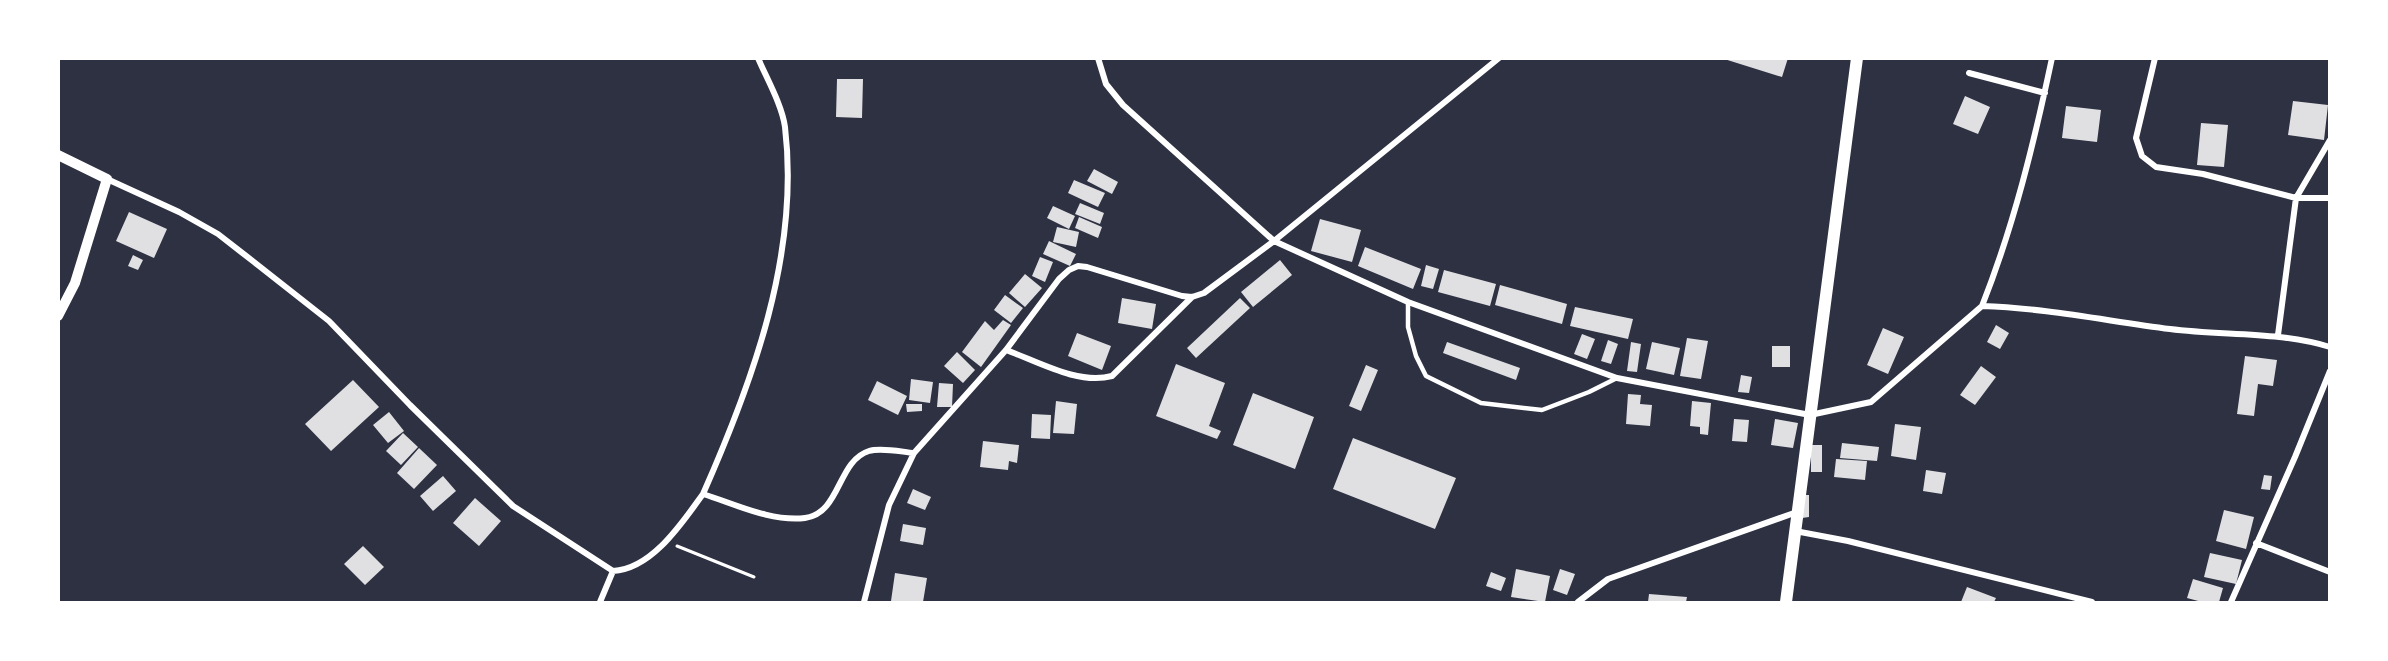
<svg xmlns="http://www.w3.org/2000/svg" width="2388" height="661" font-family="Inter,sans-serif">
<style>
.building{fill:#e0e0e3}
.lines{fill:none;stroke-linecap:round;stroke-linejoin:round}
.path{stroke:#fff;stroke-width:3}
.service{stroke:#fff;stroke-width:4.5}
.minor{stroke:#fff;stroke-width:6}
.tertiary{stroke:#fff;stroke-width:10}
.secondary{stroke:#fff;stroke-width:12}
</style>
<rect width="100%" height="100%" fill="#2d3142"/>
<path class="building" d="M1721 58H1788L1782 77Z
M837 79H863L862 118 836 117Z
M1965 96 1990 107 1978 134 1953 124Z
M2293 101 2328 105 2324 140 2288 135Z
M2066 106 2101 110 2097 142 2062 138Z
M2201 123 2228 125 2224 167 2197 165Z
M1094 169 1118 182 1112 194 1087 181Z
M1074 180 1105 193 1098 207 1068 193Z
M1080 203 1104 213 1100 224 1075 214Z
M1053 206 1075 216 1069 229 1047 218Z
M129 212 167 229 154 258 116 241Z
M1079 217 1102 227 1098 238 1075 228Z
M1320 219 1361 230 1352 262 1311 251Z
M1057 227 1079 232 1076 247 1053 242Z
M1049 241 1076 254 1070 266 1043 254Z
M1365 247 1421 269 1413 289 1358 266Z
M133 255 143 260 138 270 128 266Z
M1040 257 1053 262 1045 282 1032 276Z
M1280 260 1292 275 1253 307 1241 292Z
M1426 265 1439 269 1433 289 1421 286Z
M1444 270 1496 284 1490 306 1438 292Z
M1025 274 1042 288 1025 307 1009 293Z
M1500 285 1567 304 1562 324 1495 305Z
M1005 295 1023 308 1011 323 994 310Z
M1122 298 1156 304 1152 329 1118 323Z
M1240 298 1250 308 1196 358 1187 348Z
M1575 307 1633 319 1628 339 1570 326Z
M1003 320 1011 325 981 367 962 352 985 321 994 330Z
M1996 325 2009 333 2000 349 1987 342Z
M1883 328 1904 337 1888 374 1867 365Z
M1077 333 1111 346 1102 370 1068 356Z
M1582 334 1595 339 1587 359 1574 354Z
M1687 338 1708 341 1701 379 1680 376Z
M1608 340 1618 344 1611 364 1601 361Z
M1447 342 1520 368 1516 380 1443 353Z
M1631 342 1641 344 1637 372 1627 371Z
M1652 342 1680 348 1674 375 1646 369Z
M1772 346H1790V367H1772Z
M957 352 975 370 963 383 944 366Z
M2245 356 2277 360 2273 386 2258 384 2254 416 2237 414Z
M1176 364 1225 383 1209 426 1221 431 1217 439 1156 416Z
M1366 365 1378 370 1361 411 1349 406Z
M1981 366 1996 377 1975 405 1960 395Z
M1741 375 1752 377 1749 393 1738 392Z
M911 379 933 382 930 403 909 400Z
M353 380 379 407 331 451 305 424Z
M877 381 907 396 898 415 868 400Z
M939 383 953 384 952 407H937Z
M1253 393 1314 417 1295 469 1233 445Z
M1628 394 1641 395 1640 404 1652 405 1650 426 1626 424Z
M1056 401 1077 404 1074 434 1053 433Z
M1692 401 1711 403 1708 435 1700 434V427L1690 426Z
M906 404H922V411L907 412Z
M389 412 404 431 388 443 373 425Z
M1032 414 1051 415 1050 439 1031 438Z
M1734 419 1749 420 1747 442 1732 441Z
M1775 419 1798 423 1793 448 1771 445Z
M1895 424 1921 427 1916 460 1891 456Z
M403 433 418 447 401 465 386 451Z
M1353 438 1456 478 1435 529 1333 489Z
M983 441 1019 445 1017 463 1009 461 1008 470 980 467Z
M1842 443 1879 447 1877 461 1840 458Z
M1811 445H1822V472H1811Z
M419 448 437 465 414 489 397 473Z
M1836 459 1867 461 1865 480 1834 477Z
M1926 470 1946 473 1942 494 1923 491Z
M2264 475 2272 476 2270 490 2261 489Z
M443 476 456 491 433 511 420 496Z
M913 489 931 497 925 510 907 503Z
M1801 495H1809V517L1802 518Z
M475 498 501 521 479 546 453 523Z
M2224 510 2254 517 2246 549 2216 541Z
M903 524 926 528 923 545 900 541Z
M363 546 384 567 365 585 344 564Z
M2210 553 2242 560 2236 584 2204 577Z
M1516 569 1550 576 1545 602 1511 597Z
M1560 569 1575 574 1567 595 1553 590Z
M1491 572 1506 578 1501 591 1486 586Z
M895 573 927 578 923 602 891 601Z
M2193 579 2223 588 2219 602H2202L2187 598Z
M1967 587 1996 598 1994 602H1961Z
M1649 594 1687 597 1686 602H1648Z"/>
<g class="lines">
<path class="path" d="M677 546 754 577"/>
<path class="service" d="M1408 302V327L1416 356 1426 376 1481 403 1542 410 1589 392 1617 378"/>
<path class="minor" d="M1098 58 1106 84 1123 105 1274 241 1408 302 1617 378 1810 415 1871 402 1982 306C2045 308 2107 321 2170 329 2224 336 2277 331 2330 347
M2155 58 2136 138 2142 156 2156 167 2203 174 2296 198H2330
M1969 73 2045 93
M107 179 179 212 218 234 254 262 329 321 410 405 513 506 613 571C652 569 682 523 703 494 735 504 771 522 805 518 841 513 837 461 869 451 881 447 902 452 914 453
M1982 306C2014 225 2034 143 2052 58
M2278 335 2296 198 2330 140
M1006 350C1039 362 1078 385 1112 376L1192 297
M703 494C753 381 800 253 785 127 782 105 767 79 758 58
M1795 531 1848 541 2092 602
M2256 543 2330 572
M600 602 613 571
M864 602 889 505 914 453 1006 350 1059 279 1069 270 1078 266 1087 267 1182 296 1192 297 1204 293 1274 241 1499 58
M1578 602 1608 579 1797 512
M2231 602 2295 457 2330 371"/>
<path class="tertiary" d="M58 155 107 179 75 283 58 316"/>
<path class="secondary" d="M1786 602 1857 58"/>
</g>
<rect width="2388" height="661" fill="none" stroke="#ffffff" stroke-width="120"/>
</svg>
